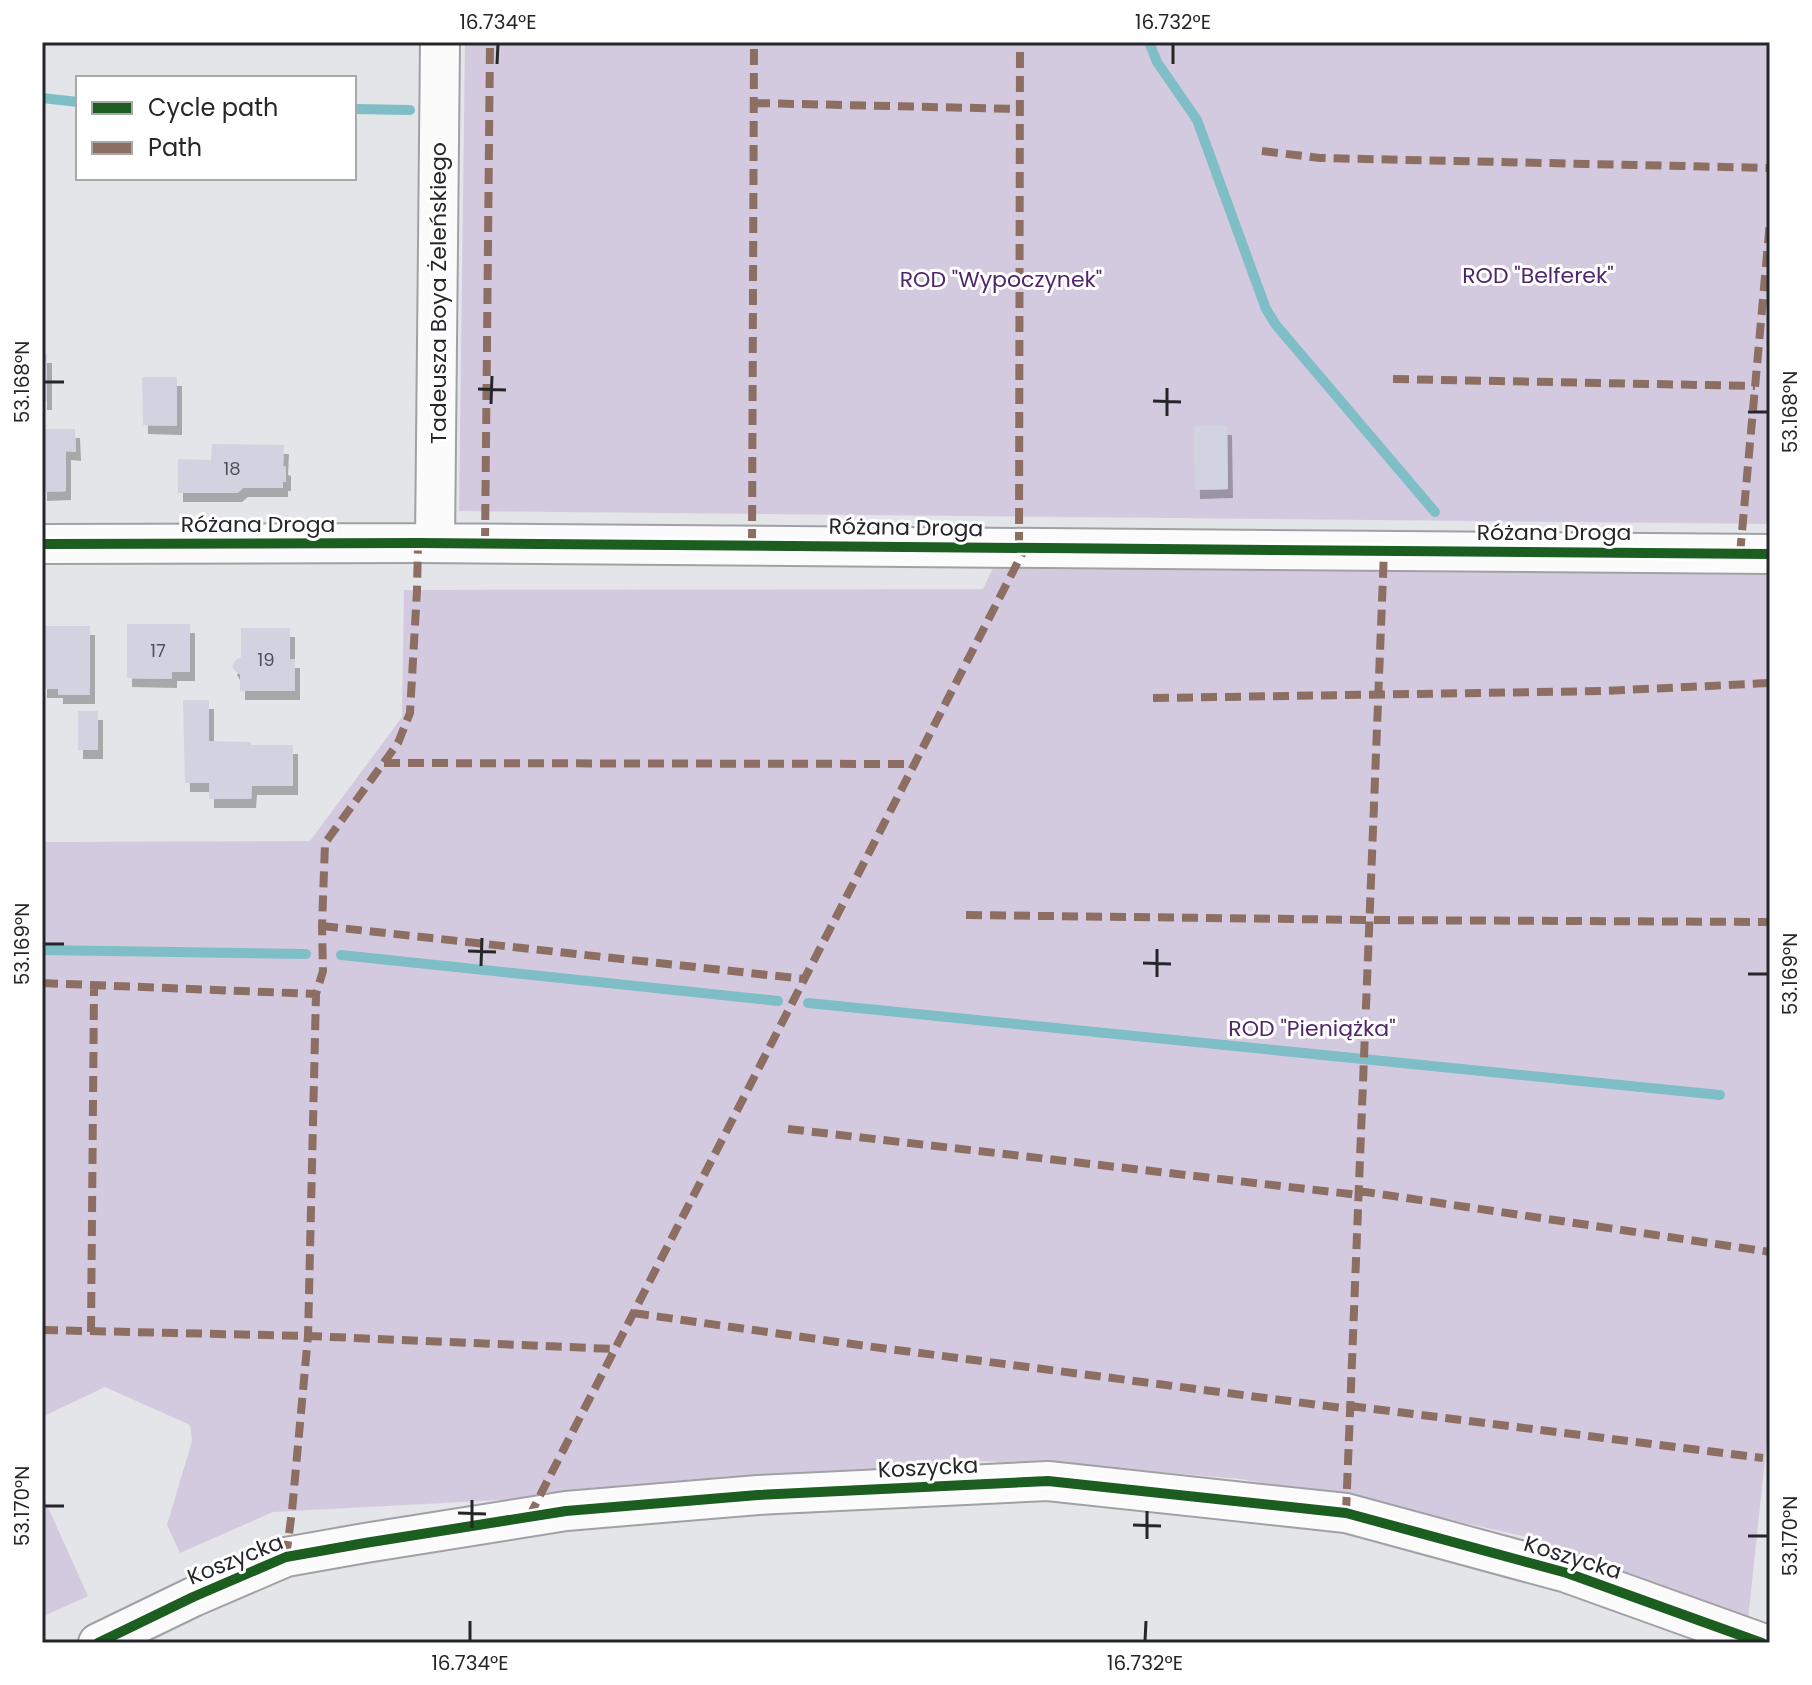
<svg xmlns="http://www.w3.org/2000/svg" width="1812" height="1685" font-family="Poppins,sans-serif">
<style>
.green{fill:#d4cae0}
.lines{fill:none;stroke-linecap:round;stroke-linejoin:round}
.stream{stroke:#7fbec7;stroke-width:10}
.building{fill:#d2d3e0;filter:url(#shadow)}
.minor-casing{stroke:#a0a1a4;stroke-width:42}
.minor{stroke:#fbfbfc;stroke-width:38}
.quiet{stroke:#8d6e63;stroke-width:8;stroke-dasharray:16 8;stroke-linecap:butt}
.cycleway-casing{stroke:#fff;stroke-width:15}
.cycleway{stroke:#1b5e20;stroke-width:10}
.ticks{fill:none;stroke:#252629;stroke-width:3}
.labels{text-anchor:middle;stroke-width:6;stroke-linejoin:round;paint-order:stroke}
.number-label{font-size:18px;fill:#505157}
.park-label{font-size:22px;fill:#50276b;stroke:#fff}
.street-label{font-size:22px;fill:#252629;stroke:#fff}
.neatline{fill:none;stroke:#252629;stroke-width:3}
.ticks-label{font-size:20px;text-anchor:middle;fill:#252629}
</style>
<defs>
<filter id="shadow"><feDropShadow dx="5" dy="9" stdDeviation="0" flood-color="#0004"/></filter>
</defs>
<rect width="100%" height="100%" fill="#e3e5e8"/>
<path class="green" d="M465 42H1770V524L459 511Z
M993 568 1770 573V1412L1748 1620 1532 1538 1363 1500 1240 1479 1092 1466 978 1461 560 1497 273 1512 180 1553 167 1525 192 1441 190 1425 105 1387 42 1417V842L310 841 402 717 404 590 983 589Z
M42 1494 88 1596 42 1617Z"/>
<g class="lines">
<path class="stream" d="M1149 42 1157 62 1197 120 1266 309 1276 325 1435 512
M42 98 78 102
M354 109 410 110
M42 950 306 954
M341 955 778 1001
M808 1003 1720 1095"/>
</g>
<path class="building" d="M42 354H47V401H42Z
M142 377H177V426L143 425Z
M1194 426H1227L1228 489 1195 490Z
M42 429H75L76 452 66 451V491L42 492Z
M212 444 284 445 283 466 286 467V482H283V488H243L237 493H178V459L211 460Z
M127 624H190V672H172V679L127 678Z
M42 626H90V695H58V689H42Z
M241 628H290V659H295V691H240V674L235 671 232 666 236 660 241 657Z
M183 700H209V741L251 742V745H293V786H252L251 799H209V783H185Z
M78 711H98V750H78Z"/>
<g class="lines">
<g class="minor-casing">
<path id="minor" d="M435 543 440 42
M42 544 418 543 1770 554
M98 1643 193 1597 286 1557 365 1543 566 1511 758 1495 1048 1481 1346 1513 1567 1573 1762 1643"/>
</g>
<use href="#minor" class="minor"/>
<path class="quiet" d="M754 103 1020 109
M1262 151 1320 158 1770 168
M1393 379 1755 386
M485 544 490 42
M752 545 754 42
M1019 548 1020 42
M1740 554 1770 221
M1153 698 1604 691 1770 683
M384 763 914 764
M966 915 1371 920 1770 922
M322 926 804 979
M42 983 316 994
M788 1129 1359 1195
M1359 1191 1770 1252
M633 1313 866 1346 1350 1409
M42 1330 308 1336 614 1349
M91 1332 94 986
M1350 1406 1763 1458
M1346 1513 1384 551
M529 1517 1025 548
M286 1557 292 1511 308 1336 316 994 323 971 322 926 325 843 398 743 410 713 417 590 418 543"/>
<g class="cycleway-casing">
<path id="cycleway" d="M42 544 418 543 1770 554
M98 1643 193 1597 286 1557 365 1543 566 1511 758 1495 1048 1481 1346 1513 1567 1573 1762 1643"/>
</g>
<use href="#cycleway" class="cycleway"/>
</g>
<path class="ticks" d="M497 64 498 44M1173 64V44M44 382H64M478 389 506 390M1153 401 1181 402M491 404 492 376M1748 412H1768M1167 416V388M44 944H64M468 951 496 952M1143 963 1171 964M481 966 482 938M1748 974H1768M1157 977V949M44 1506H64M458 1513 486 1514M1133 1525 1161 1526M472 1528V1500M1748 1536H1768M1147 1539V1511M470 1641V1621M1145 1641 1146 1621"/>
<g class="labels">
<g class="number-label">
<text x="232" y="475">18</text>
<text x="158" y="657">17</text>
<text x="266" y="666">19</text>
</g>
<g class="park-label">
<text x="1538" y="283">ROD "Belferek"</text>
<text x="1001" y="287">ROD "Wypoczynek"</text>
<text x="1312" y="1036">ROD "Pieniążka"</text>
</g>
<g class="street-label">
<text transform="translate(438 293) rotate(-90)" y="8">Tadeusza Boya Żeleńskiego</text>
<text x="258" y="532">Różana Droga</text>
<text transform="translate(906 527) rotate(1)" y="8">Różana Droga</text>
<text x="1554" y="540">Różana Droga</text>
<text transform="translate(928 1467) rotate(-3)" y="8">Koszycka</text>
<text transform="translate(1573 1557) rotate(17)" y="8">Koszycka</text>
<text transform="translate(235 1559) rotate(-22)" y="8">Koszycka</text>
</g>
</g>
<rect width="1812" height="1685" fill="none" stroke="#ffffff" stroke-width="88"/>
<rect x="76" y="76" width="280" height="104" fill="#ffffff" stroke="#a8a8a9" stroke-width="2"/>
<rect x="92" y="102" width="40" height="12" fill="#1b5e20" stroke="#a8a8a9" stroke-width="2"/>
<text x="148" y="116" font-size="24" fill="#252629">Cycle path</text>
<rect x="92" y="142" width="40" height="12" fill="#8d6e63" stroke="#a8a8a9" stroke-width="2"/>
<text x="148" y="156" font-size="24" fill="#252629">Path</text>
<rect x="44" y="44" width="1724" height="1597" class="neatline"/>
<g class="ticks-label">
<text x="498" y="29">16.734°E</text>
<text x="1173" y="29">16.732°E</text>
<text transform="translate(22 382) rotate(-90)" y="7">53.168°N</text>
<text transform="translate(1790 412) rotate(-90)" y="7">53.168°N</text>
<text transform="translate(22 944) rotate(-90)" y="7">53.169°N</text>
<text transform="translate(1790 974) rotate(-90)" y="7">53.169°N</text>
<text transform="translate(22 1506) rotate(-90)" y="7">53.170°N</text>
<text transform="translate(1790 1536) rotate(-90)" y="7">53.170°N</text>
<text x="470" y="1670">16.734°E</text>
<text x="1145" y="1670">16.732°E</text>
</g>
</svg>
